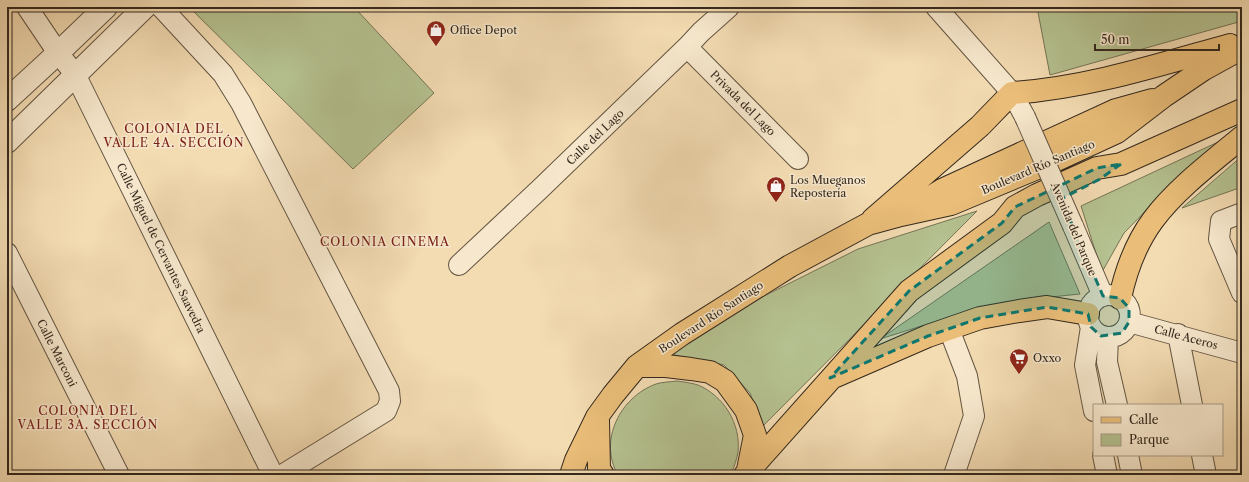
<svg xmlns="http://www.w3.org/2000/svg" width="1249" height="482" font-family="'Libre Caslon Text',serif">
<style>
.green{fill:#b5c190;stroke:#747456}
.lines{fill:none;stroke-linecap:round;stroke-linejoin:round}
.minor-casing{stroke:#635542;stroke-width:22}
.tertiary-casing{stroke:#635542;stroke-width:24}
.primary-casing{stroke:#33281d;stroke-width:24}
.minor{stroke:#f7e8cd;stroke-width:20}
.tertiary{stroke:#f7e8cd;stroke-width:22}
.primary{stroke:#eabe79;stroke-width:22}
.minor-bridge-casing{stroke:#635542;stroke-width:22;stroke-linecap:butt}
.minor-bridge{stroke:#f7e8cd;stroke-width:20}
.marked{fill:#0f766e;fill-opacity:0.2;stroke:#0f766e;stroke-width:3;stroke-dasharray:8 5;stroke-linejoin:round}
.labels{text-anchor:middle;stroke-width:3;stroke-linejoin:round;paint-order:stroke}
.poi-label{font-size:11px;fill:#33281d;stroke:#f7e8cd;text-anchor:start}
.street-label{font-size:11px;fill:#33281d;stroke:#f7e8cd}
.neighbourhood-label{font-size:12px;letter-spacing:1px;fill:#7a1f14;stroke:#f7e8cd}
</style>
<rect width="100%" height="100%" fill="#f3dbb2"/>
<filter id="stains"><feTurbulence type="fractalNoise" baseFrequency=".005" numOctaves="4"/><feColorMatrix values="0 0 0 0 .2 0 0 0 0 .09 0 0 0 0 .02 0 0 0 .5 -.17"/></filter>
<radialGradient id="worn" r=".72"><stop offset=".6" stop-color="#630" stop-opacity="0"/><stop offset="1" stop-color="#630" stop-opacity=".3"/></radialGradient>
<path class="green" d="M189 7H354L434 93 353 169Z
M1037 7H1242V21L1050 75Z
M1218 142 1171 185 1124 233 1102 272 1081 206Z
M1242 156V187L1182 208Z
M977 211 763 426 750 393 724 365 670 354 760 298 858 249Z
M1049 222 1080 294 1051 297 982 307 880 339Z
M677 381C684 382 692 383 698 385 724 396 741 424 738 452 737 459 734 466 732 473L731 475H618C598 441 620 397 656 384 662 382 670 382 677 381Z"/>
<g class="lines">
<g class="minor-casing">
<path id="minor" d="M27 7 58 53 75 74 273 475
M161 7 223 74 241 103 389 391 390 401 386 411 282 475
M936 7 1012 93 1025 117
M687 47 798 159
M1242 213 1221 221 1219 239 1242 293
M1073 226 1103 296
M7 253 119 475
M459 265 540 189 687 47 701 32 729 7
M1088 316a21 21 0 1 1 42 0a21 21 0 1 1-42 0Z
M1129 322 1242 353
M1091 327 1085 365 1094 411
M949 329 967 376 974 416 954 475
M1178 334 1192 405
M1108 337 1107 362 1117 405
M1103 455 1107 475
M1128 455 1132 475
M1202 455 1206 475"/>
</g>
<g class="tertiary-casing">
<path id="tertiary" d="M7 100 58 53 106 7
M7 142 145 7"/>
</g>
<g class="primary-casing">
<path id="primary" d="M916 206 942 190 1116 110 1152 100
M873 219 980 126 1012 93C1087 88 1158 65 1230 45
M1120 298C1126 270 1136 243 1153 220 1176 189 1212 162 1242 137
M637 366H666L691 369 710 372 725 381 746 410 755 435 748 470
M836 376 928 336 980 318 1019 311 1047 307 1088 314
M598 420 599 469 603 475
M571 475 576 460 597 417 613 395 637 366 682 334 790 266 868 224 901 215 951 204 1054 161 1117 132 1164 96 1204 69 1242 48
M745 475 909 291 1002 223 1015 207 1037 195 1097 168 1121 164 1242 110"/>
</g>
<use href="#minor" class="minor"/>
<use href="#tertiary" class="tertiary"/>
<use href="#primary" class="primary"/>
<g class="minor-bridge-casing">
<path id="minor-bridge" d="M1025 117 1073 226"/>
</g>
<use href="#minor-bridge" class="minor-bridge"/>
</g>
<path class="marked" d="M1121 164 1100 179 1061 199 1103 296 1120 298 1129 308V322L1122 333 1101 336 1091 327 1088 314 1047 307 980 318 928 336 830 378 909 291 1002 223 1015 207 1097 168Z"/>
<defs>
<g id="shop-pin" transform="scale(1)"><path d="M0 17L-7.5 6A9.5 9.5 0 1 1 7.5 6Z" fill="#8f2418" stroke="#f7e8cd"/><path d="M-5-2.5h2.3a2.7 3.5 0 0 1 5.4 0H5L5.5 6h-11ZM-1.5-2.5h3a1.5 2.3 0 0 0-3 0Z" fill="#fff"/></g>
<g id="supermarket-pin" transform="scale(1)"><path d="M0 17L-7.5 6A9.5 9.5 0 1 1 7.5 6Z" fill="#8f2418" stroke="#f7e8cd"/><path d="M-6-5.5h2.5l.6 2H6L4.5 2H-2.5L-4.4-4H-6ZM-1.5 3.2a1.3 1.3 0 1 0 .1 0ZM3 3.2a1.3 1.3 0 1 0 .1 0Z" fill="#fff"/></g>
</defs>
<g fill-rule="evenodd">
<use href="#shop-pin" x="436" y="30"/>
<use href="#shop-pin" x="776" y="186"/>
<use href="#supermarket-pin" x="1019" y="358"/>
</g>
<g class="labels">
<g class="poi-label">
<text x="450" y="34">Office Depot</text>
<text x="790" y="184">Los Mueganos<tspan x="790" dy="13">Repostería</tspan></text>
<text x="1033" y="362">Oxxo</text>
</g>
<g class="street-label">
<text transform="translate(743 103) rotate(45)" y="4">Privada del Lago</text>
<text transform="translate(595 137) rotate(-44)" y="4">Calle del Lago</text>
<text transform="translate(1038 167) rotate(-23)" y="4">Boulevard Río Santiago</text>
<text transform="translate(1074 229) rotate(67)" y="4">Avenida del Parque</text>
<text transform="translate(161 248) rotate(64)" y="4">Calle Miguel de Cervantes Saavedra</text>
<text transform="translate(711 317) rotate(-33)" y="4">Boulevard Río Santiago</text>
<text transform="translate(1186 337) rotate(15)" y="4">Calle Aceros</text>
<text transform="translate(57 353) rotate(63)" y="4">Calle Marconi</text>
</g>
<g class="neighbourhood-label">
<text x="174" y="133">COLONIA DEL<tspan x="174" dy="14">VALLE 4A. SECCIÓN</tspan></text>
<text x="385" y="246">COLONIA CINEMA</text>
<text x="88" y="415">COLONIA DEL<tspan x="88" dy="14">VALLE 3A. SECCIÓN</tspan></text>
</g>
</g>
<rect width="1249" height="482" fill="none" stroke="#f3dbb2" stroke-width="24"/>
<rect x="8" y="8" width="1233" height="466" fill="none" stroke="#33281d" stroke-width="2"/>
<rect x="12" y="12" width="1225" height="458" fill="none" stroke="#33281d"/>
<rect x="1093" y="404" width="130" height="52" fill="#f7e8cd" stroke="#a99b87"/>
<rect x="1101" y="417" width="20" height="6" fill="#eabe79" stroke="#a99b87"/>
<text x="1129" y="424" font-size="12" fill="#33281d">Calle</text>
<rect x="1101" y="434" width="20" height="12" fill="#b5c190" stroke="#a99b87"/>
<text x="1129" y="444" font-size="12" fill="#33281d">Parque</text>
<path d="M1095 44v6h124v-6" fill="none" stroke="#33281d" stroke-width="2"/>
<text x="1101" y="44" font-size="12" fill="#33281d" stroke="#f7e8cd" stroke-width="3" paint-order="stroke">50 m</text>
<rect width="100%" height="100%" filter="url(#stains)"/>
<rect width="100%" height="100%" fill="url(#worn)"/>
</svg>
